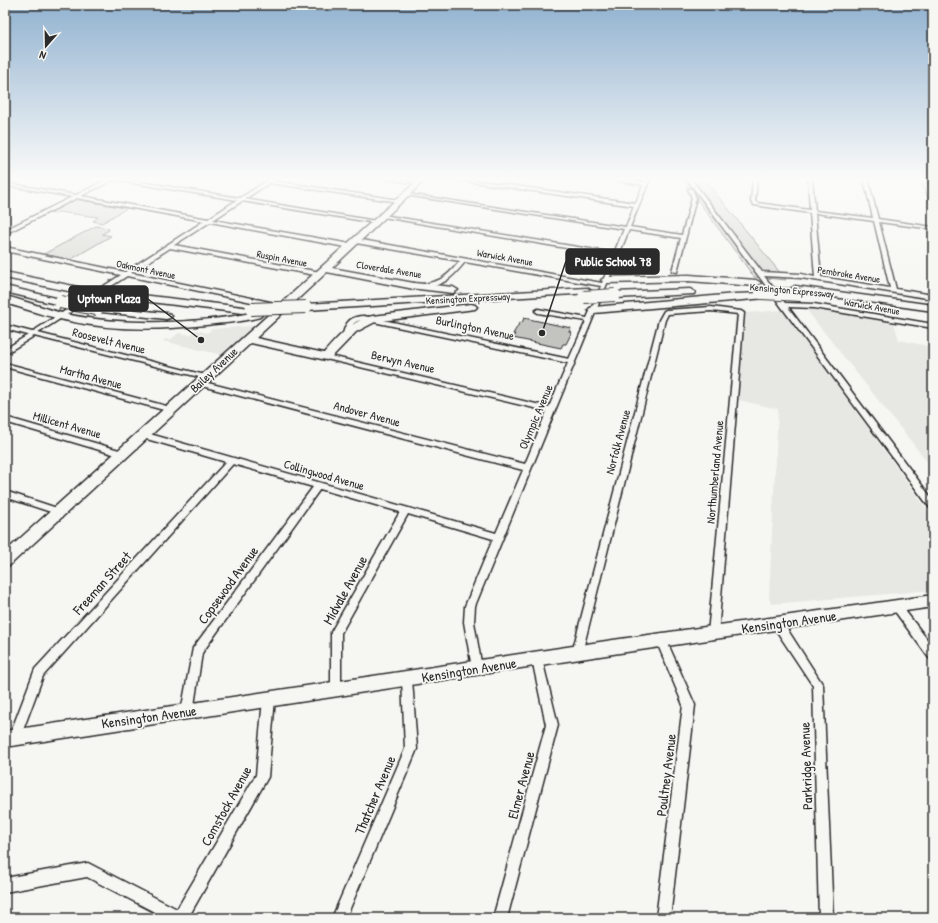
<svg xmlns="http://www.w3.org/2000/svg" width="938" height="923" font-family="'Patrick Hand',sans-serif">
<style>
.built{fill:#e7e7e3}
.green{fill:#d9d9d5;stroke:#828280}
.building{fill:#c3c3c0;stroke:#2b2b2b}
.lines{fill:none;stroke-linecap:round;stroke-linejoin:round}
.street-casing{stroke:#2b2b2b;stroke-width:3}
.secondary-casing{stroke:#2b2b2b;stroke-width:3}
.primary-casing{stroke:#2b2b2b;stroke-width:3}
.highway-casing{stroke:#2b2b2b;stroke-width:3}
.street{fill:#f6f6f2;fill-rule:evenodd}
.secondary{fill:#f6f6f2;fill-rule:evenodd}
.primary{fill:#f6f6f2;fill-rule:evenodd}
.highway{fill:#f6f6f2;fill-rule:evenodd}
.highway-bridge-casing{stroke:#2b2b2b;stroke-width:14;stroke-linecap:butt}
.highway-bridge{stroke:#f6f6f2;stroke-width:12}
.labels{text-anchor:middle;stroke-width:3.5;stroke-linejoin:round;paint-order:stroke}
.far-street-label{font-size:10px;fill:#2b2b2b;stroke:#f6f6f2}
.street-label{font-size:12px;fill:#2b2b2b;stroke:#f6f6f2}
.near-street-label{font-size:14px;fill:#2b2b2b;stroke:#f6f6f2}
.leader{fill:none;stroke:#2b2b2b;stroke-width:1.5}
.callout-dot{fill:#2b2b2b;stroke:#f6f6f2;stroke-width:1.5}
.callout{fill:#2b2b2b;stroke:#2b2b2b;stroke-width:1.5}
.callout-label{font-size:13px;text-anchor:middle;font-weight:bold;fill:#fff}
</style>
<rect width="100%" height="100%" fill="#f6f6f2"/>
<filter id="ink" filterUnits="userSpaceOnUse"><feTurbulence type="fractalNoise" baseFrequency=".025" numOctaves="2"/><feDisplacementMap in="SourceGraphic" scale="8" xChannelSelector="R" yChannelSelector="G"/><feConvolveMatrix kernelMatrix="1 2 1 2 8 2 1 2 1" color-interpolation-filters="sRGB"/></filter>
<g filter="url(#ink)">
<path class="built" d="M805 308 822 310 894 323 899 340 933 347V469Z
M783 310 933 518V590L771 604 769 597 778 409 730 398 735 314Z
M253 326 222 355 163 341 165 339 170 340 179 333 190 335 196 330 207 333 212 329Z"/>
<path class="green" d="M682 179H704L786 280 754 277Z
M75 200H78L127 208 102 223 93 221 98 217 58 212 54 214 49 213Z
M96 226 108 228 109 230 102 234 111 236 70 260 44 254Z"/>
<path class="building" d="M524 318 571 328 569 332H572L566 344H563L561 348 513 338 515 334H513L520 322 522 323Z"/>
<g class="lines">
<g class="street-casing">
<path id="street" d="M108 179H122L240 198 270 179H275L273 181 399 200 401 201 399 202 269 183 245 199 376 221 378 222 376 223 242 201 213 220 351 244 354 246 351 248 210 222 174 245 320 272 323 274 320 276 170 248 131 273 275 303 278 305 275 307 127 276 38 333 209 376 210 377 209 378 207 379 34 336 5 354V349L28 335 5 329V325L32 332 121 275 5 251V247L125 272 204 221 77 198 5 234V230L72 197 5 185V183L76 195ZM113 180H114L237 200 208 219 81 196Z
M386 179H399L421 183 419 184Z
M453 179H465L636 203 643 185 607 179H619L644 182 646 179H650L630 227 682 235 692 198 688 189H692L696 198 677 272 672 271 681 238 629 230 475 606 474 622 482 668 481 672 477 673 473 672 472 668 464 622 465 606 493 539 408 514 341 633V689L340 693 336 694 332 693 331 689V632L400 512 320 489 202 653 193 712 191 716 187 718 183 716 181 712 193 648 313 487 233 464 43 676 19 741 15 743 11 741 9 737 35 669 226 462 140 437 139 435 140 433 143 432 496 533 523 470 198 385 197 383 200 381 525 464 547 411 326 359 323 357 326 355 549 407 568 363 364 320C352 320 352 327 348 336L346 337 343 335C345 322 351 316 364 316L569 359 586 321 538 313 535 311 538 309 587 318 601 286 465 262C451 279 443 286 421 288L419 287V285C441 281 445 279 460 261L356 243 353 241 356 239 602 283 613 256 383 217 381 216 383 215 614 253 624 229 405 195 407 194 626 227 634 206Z
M687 179H691L762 272 801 274 815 277 810 213 754 205 751 202 753 179H757L755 201 757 203 810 210 808 179H812L815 211 873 218 864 179H868L878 219 933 227V229L879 222 896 289 933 295V299L801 278 764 276 785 303 814 304 933 324V328L814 308 788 307 933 500V509L930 508ZM815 213 874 221 890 288 821 277Z
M921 179H925L933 198V204L931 203Z
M711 307 741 311 744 313 718 634 717 637 713 639 709 637 708 634 738 314 711 311 668 314 665 320 582 653 581 656 577 658 573 656 572 653 659 320 664 311 666 310Z
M5 363 174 408 175 410 171 412 5 367Z
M5 417 126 452 127 454 123 457 5 422Z
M5 491 63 510 64 512 63 514 60 515 5 497Z
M897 603 900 604 933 647V660L929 658 894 610 892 607 894 604Z
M778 619 782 621 823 685 833 918H819L813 686 774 627 773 624 774 621Z
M661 635 665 637 695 705 670 918H656L683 705 656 640 657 637Z
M537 654 541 656 542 659 558 725 507 918H493L546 725 532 659 533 656Z
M407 674 411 675 412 679 417 749 346 918H332L405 749 402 679 403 675Z
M269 694 273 695 275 699 268 777 188 918H166L87 877 5 892V878L88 863 177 909 256 775 263 699 265 695Z"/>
</g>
<g class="secondary-casing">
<path id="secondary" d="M933 595V607L613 654 5 747V731L613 640Z"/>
</g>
<g class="primary-casing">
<path id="primary" d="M419 179H426L332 268 414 283 419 286 417 288 414 289 327 272 256 338 324 353C334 341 359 312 377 317L378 319 377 321 356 332 330 359 326 360 251 343 10 565 5 567V552Z"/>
</g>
<g class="highway-casing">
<path id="highway" d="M5 272 83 288 243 307 247 308 249 310 247 312 243 313 83 294 5 278Z
M689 275 756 280 761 283 756 286 689 281 606 283 601 280 606 277Z
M414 283 453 287 458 290 453 293 410 288 409 286 410 284Z
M5 286 64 300 66 302 60 305 5 292Z
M795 286 933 305V311L791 291 790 289Z
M587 288 592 291 591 293 306 310 300 307 306 304Z
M690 289 695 292 694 294 615 298 610 295 615 292Z
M762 293 767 296 766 298 594 313 590 312 588 310 590 308 594 307 735 294Z
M5 296C27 301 48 310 70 315 127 326 199 324 256 312L260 313 262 315 260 317C242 322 224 323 206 325 161 330 114 331 69 321 48 317 26 309 5 303Z
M471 304 475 305 477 307 475 309 373 322 369 321 367 319 369 317 373 316Z
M97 306 166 313 170 314 172 316 170 318 166 319 93 311 91 309 93 307Z"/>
</g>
<use href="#street" class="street"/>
<use href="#secondary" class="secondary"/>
<use href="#primary" class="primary"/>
<use href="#highway" class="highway"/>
<g class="highway-bridge-casing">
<path id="highway-bridge" d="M761 293 801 295
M584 297 615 295
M60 302 97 309
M251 309 306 307"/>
</g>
<use href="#highway-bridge" class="highway-bridge"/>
</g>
</g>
<linearGradient id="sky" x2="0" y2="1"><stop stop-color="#91b2d0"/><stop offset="0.58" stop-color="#fbfbf9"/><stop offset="1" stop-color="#fbfbf9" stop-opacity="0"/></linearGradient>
<rect width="938" height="308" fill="url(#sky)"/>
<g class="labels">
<g class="far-street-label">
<text transform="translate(505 257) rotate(10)" y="4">Warwick Avenue</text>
<text transform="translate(282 258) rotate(11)" y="4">Ruspin Avenue</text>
<text transform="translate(146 269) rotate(12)" y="4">Oakmont Avenue</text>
<text transform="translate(389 269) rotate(9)" y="4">Cloverdale Avenue</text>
<text transform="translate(849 274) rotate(9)" y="4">Pembroke Avenue</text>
<text transform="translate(792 290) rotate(5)" y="4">Kensington Expressway</text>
<text transform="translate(468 298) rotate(-3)" y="4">Kensington Expressway</text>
<text transform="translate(872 306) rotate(10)" y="4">Warwick Avenue</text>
</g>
<g class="street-label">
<text transform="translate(475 328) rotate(12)" y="4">Burlington Avenue</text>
<text transform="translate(109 341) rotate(14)" y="4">Roosevelt Avenue</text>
<text transform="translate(403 362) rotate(13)" y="4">Berwyn Avenue</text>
<text transform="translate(214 370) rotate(-43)" y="4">Bailey Avenue</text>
<text transform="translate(91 377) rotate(15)" y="4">Martha Avenue</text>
<text transform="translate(367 414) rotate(15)" y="4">Andover Avenue</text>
<text transform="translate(536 417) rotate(-67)" y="4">Olympic Avenue</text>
<text transform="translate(67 425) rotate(16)" y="4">Millicent Avenue</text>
<text transform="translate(618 442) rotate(-75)" y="4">Norfolk Avenue</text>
<text transform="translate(715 472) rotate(-85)" y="4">Northumberland Avenue</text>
<text transform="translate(324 475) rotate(16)" y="4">Collingwood Avenue</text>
</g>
<g class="near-street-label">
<text transform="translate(102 583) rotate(-48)" y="5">Freeman Street</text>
<text transform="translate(228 585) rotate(-54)" y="5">Copsewood Avenue</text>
<text transform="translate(345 590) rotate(-61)" y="5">Midvale Avenue</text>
<text transform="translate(789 622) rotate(-8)" y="5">Kensington Avenue</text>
<text transform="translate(469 670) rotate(-9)" y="5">Kensington Avenue</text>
<text transform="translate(149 717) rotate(-8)" y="5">Kensington Avenue</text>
<text transform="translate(806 766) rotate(-92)" y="5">Parkridge Avenue</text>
<text transform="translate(666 775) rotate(-83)" y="5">Poultney Avenue</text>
<text transform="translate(521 785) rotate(-75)" y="5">Elmer Avenue</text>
<text transform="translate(375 795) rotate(-67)" y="5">Thatcher Avenue</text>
<text transform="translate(226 806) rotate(-61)" y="5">Comstock Avenue</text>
</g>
</g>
<path class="leader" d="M542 333L566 261M201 340L148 299"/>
<g class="callout-dot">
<circle cx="542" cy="333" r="4"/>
<circle cx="201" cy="340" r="4"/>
</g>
<g class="callout">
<rect x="566" y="249" width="93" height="25" rx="4"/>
<rect x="69" y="286" width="79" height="25" rx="4"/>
</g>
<g class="callout-label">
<text x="613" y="266">Public School 78</text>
<text x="109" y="303">Uptown Plaza</text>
</g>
<rect width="938" height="923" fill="none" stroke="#f6f6f2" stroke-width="20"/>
<rect x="10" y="10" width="918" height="903" fill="none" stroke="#2b2b2b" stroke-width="1.5" filter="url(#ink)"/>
<g transform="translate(46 46) rotate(200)" stroke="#f6f6f2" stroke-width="3" paint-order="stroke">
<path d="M0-3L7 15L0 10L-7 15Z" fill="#2b2b2b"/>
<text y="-6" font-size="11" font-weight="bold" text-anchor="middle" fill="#2b2b2b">N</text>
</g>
</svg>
